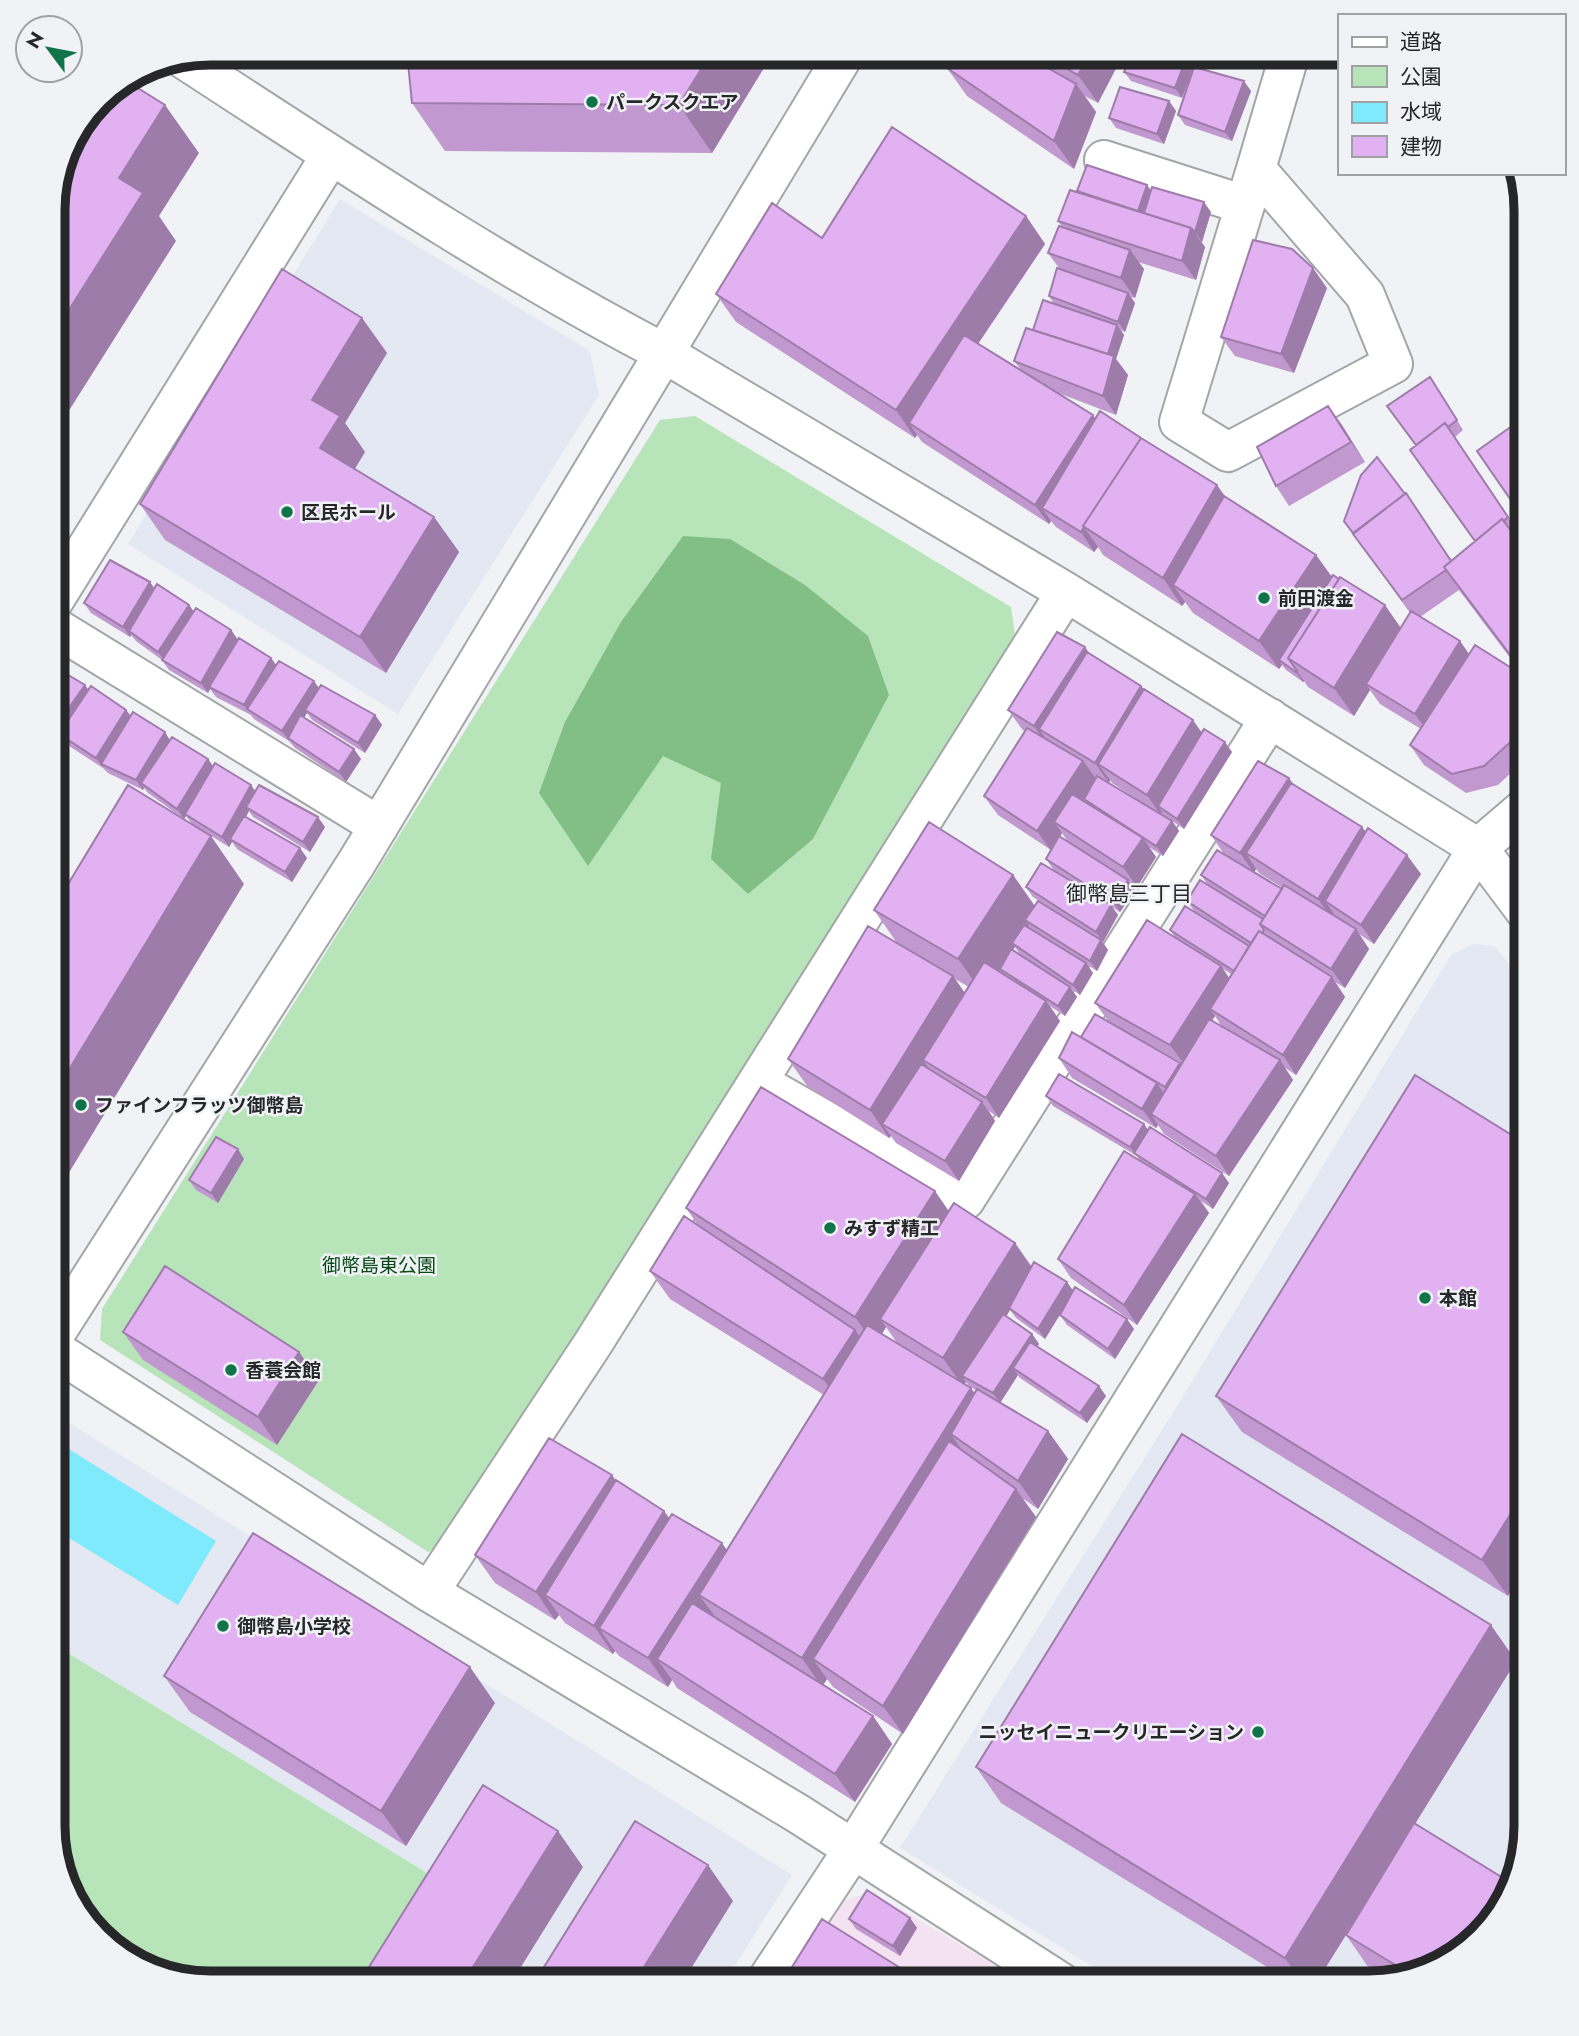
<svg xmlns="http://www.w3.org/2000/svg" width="1579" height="2036" font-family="Jost,'Noto Sans JP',sans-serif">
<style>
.built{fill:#e4e8f3}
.industrial{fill:#f4e1f2}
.green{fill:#b8e4ba}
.forest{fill:#82bf86}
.water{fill:#7eeafb}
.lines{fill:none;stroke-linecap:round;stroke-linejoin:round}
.minor-casing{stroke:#a4a5a8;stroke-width:42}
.minor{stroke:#fff;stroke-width:38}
.wall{fill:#c298d0;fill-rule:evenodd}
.shaded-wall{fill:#9e7ca9}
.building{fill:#e1b1f2;stroke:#9e7ca9;stroke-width:2}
.poi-dot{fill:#117349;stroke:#f0f2f5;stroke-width:2.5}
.labels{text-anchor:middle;stroke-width:5;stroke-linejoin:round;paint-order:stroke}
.poi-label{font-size:19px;font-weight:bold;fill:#272729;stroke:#f0f2f5;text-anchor:start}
.park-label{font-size:19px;fill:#044a15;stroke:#f0f2f5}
.neighbourhood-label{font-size:21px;fill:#272729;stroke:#f0f2f5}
.rim{fill:none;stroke:#272729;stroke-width:9}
</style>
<rect width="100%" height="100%" fill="#f0f2f5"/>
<path class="built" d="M340 199 590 351 599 395 398 714 128 544Z
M1473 944 1495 946 1526 986V1827L1506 1905 1456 1957 1370 1983H1119L900 1848 1174 1411 1451 955Z
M58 1416 792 1875 724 1983H209L131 1963 79 1913 53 1826V1425Z"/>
<path class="industrial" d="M872 1892 1024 1983H793L842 1901Z"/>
<path class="green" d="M695 416 1011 607 1015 635 460 1537 428 1552 100 1340 102 1309 660 420Z
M53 1644 440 1881 377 1983H209L131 1963 79 1913 53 1826Z"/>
<path class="forest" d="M683 536 730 539 805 585 868 636 889 695 813 839 748 894 711 859 721 783 663 756 588 866 539 793 565 722 621 622Z"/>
<path class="water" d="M67 1448 216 1541 178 1605 53 1528V1471Z"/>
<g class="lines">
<g class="minor-casing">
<path id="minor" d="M182 58C339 160 496 265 662 352L1066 592 1478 848 1526 912
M1104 160 1245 205
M1256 169 1179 422 1228 452 1393 364 1365 295 1256 169 1290 53
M53 602 331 155
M53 626 379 826
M758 1082 965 1200 1270 718
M53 1337 357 862 845 53
M53 1349 429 1592 797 1813 1062 1983
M429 1592 592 1345 1066 592
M765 1983 852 1851 1478 848 1526 807"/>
</g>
<use href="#minor" class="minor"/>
</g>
<path class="wall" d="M407 53H773L712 153 445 151 412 103Z
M956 53H1124L1098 103 1085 96 1096 112 1074 169 967 96 947 68Z
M1196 62 1194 67 1251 91 1232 141 1185 125 1178 115 1192 71 1182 98 1131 81 1124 72Z
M1169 101 1176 111 1164 144 1116 128 1109 118Z
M1147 185 1151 191 1211 212 1202 242H1201L1205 247 1196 280 1138 262 1144 269 1135 298 1131 297 1135 303 1125 332 1121 330 1124 335 1116 359 1128 375 1116 415 1053 391 1093 415 1095 418 1225 496 1316 555 1332 577 1401 628 1410 613 1344 521 1406 493 1452 561 1475 541 1416 446 1430 377 1463 430 1455 437 1522 537 1518 540 1526 551V679L1459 590 1420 617 1469 654 1526 689V759L1498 785 1466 793 1424 765 1410 745 1421 729 1380 704 1370 690 1354 716 1308 687 1304 681 1303 682 1286 670 1282 665 1279 669 1193 613 1185 602 1182 606 1103 555 1098 547 1094 552 1056 527 1051 521 1049 524 922 442 917 435 915 438 736 322 716 294 822 238 1026 216 1045 244 978 344 1021 370 1014 361 1033 330 1054 304 1049 296 1059 268 1048 253 1062 227 1058 221 1078 193Z
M1327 288 1294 373 1235 356 1221 337Z
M362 318 387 353 345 423 365 452 355 469 434 517 459 552 386 673 165 540 140 504Z
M1328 406 1365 462 1289 506 1276 486Z
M154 589 189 605 194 612 231 630 238 640 271 658 276 665 319 688 375 715 382 725 365 753 312 720 307 713 304 718 361 759 346 782 295 748 289 741 254 719 251 715 216 697 210 689 208 693 169 670 162 660 136 641 131 635 130 637 91 613 84 603Z
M1085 647 1089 653 1141 686 1144 690 1202 733 1232 752 1184 829 1172 821 1179 831 1163 856 1149 847 1156 857 1137 887 1128 881 1135 890 1120 912 1112 907 1118 915 1103 942 1102 941 1108 950 1097 971 1087 965 1093 973 1080 995 1070 988 1077 997 1065 1016 1050 1006 1060 1021 999 1118 989 1111 995 1121 959 1181 896 1143 891 1136 889 1138 808 1087 788 1059 897 943 874 910 1013 875 1035 906 1079 927 1033 897 1026 887 1053 869 1046 859 1051 850 998 815 984 796 1025 732 1022 729 1008 710ZM1110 780 1112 783 1144 804 1109 783ZM1062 833 1068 842 1060 837ZM1015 947 1019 953 1063 983 1012 951ZM955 979 969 987 965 993Z
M53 666 85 685 88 690 126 710 131 716 170 740 208 759 213 767 251 785 255 792 325 827 310 852 253 817 249 811 246 817 307 858 292 882 237 849 232 842 229 847 192 824 186 816 184 819 148 793 144 788 143 790 108 773 103 768 66 744 62 737 61 739 53 734Z
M1293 784 1362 827 1366 832 1421 874 1374 944 1359 934 1369 949 1345 988 1335 982 1345 997 1296 1075 1284 1067 1293 1080 1229 1176 1164 1134 1158 1125 1156 1128 1072 1078 1059 1058 1082 1038 1109 1022 1095 1003 1175 937 1170 930 1221 929 1194 911 1187 901 1208 885 1201 875 1224 854 1211 835ZM1256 869 1259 873 1283 888 1282 889 1254 872ZM1223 969 1231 974 1229 978ZM1215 1016 1222 1027 1212 1020ZM1114 1025 1182 1063 1181 1064Z
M1415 1075 1508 1596 1242 1432 1216 1396Z
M1046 1096 1148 1131 1229 1183 1213 1209 1201 1201 1209 1213 1137 1325 1071 1278 1058 1259 1139 1160 1137 1156 1053 1106Z
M244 1159 218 1203 196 1190 189 1180Z
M686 1208 949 1211 1015 1243 1032 1267 1073 1290 1134 1329 1115 1359 1067 1325 1060 1315 1061 1312 1045 1339 1016 1318 1010 1310 1006 1316 1032 1334 1039 1344 1037 1346 1106 1396 1087 1423 1020 1378 1018 1375 1000 1403 1048 1431 1068 1459 1038 1509 1022 1498 1036 1517 903 1734 833 1687 827 1679 823 1685 873 1716 892 1744 855 1802 677 1688 672 1680 668 1687 619 1656 615 1651 613 1654 565 1623 559 1615 555 1620 495 1583 475 1555 616 1481 664 1511 669 1518 727 1550 824 1395 670 1299 650 1271 697 1224ZM886 1327 897 1343 882 1334ZM966 1382 969 1386 976 1390 974 1394 971 1388 964 1384Z
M123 1332 299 1352 319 1380 277 1445 143 1360Z
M1516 1661 1415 1824 1456 1957 1378 1981 1346 1935 1316 1983H1293L1001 1803 976 1767Z
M164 1676 495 1703 406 1846 190 1712Z
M910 1918 917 1928 900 1956 856 1929 849 1919Z"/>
<path class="shaded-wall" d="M711 53H773L712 153 679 105Z
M1090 53H1124L1098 103 1078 75Z
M1188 53 1196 62 1182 98 1175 88Z
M1244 81 1251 91 1232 141 1225 132Z
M1076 84 1096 112 1074 169 1054 141Z
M1169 101 1176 111 1164 144 1157 134Z
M165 105 199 153 159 216 176 241 53 436V335L119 178Z
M1147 185 1154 195 1147 215 1138 213Z
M1204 202 1211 212 1202 242 1195 232Z
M1026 216 1045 244 920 430 909 423 917 435 915 438 896 410Z
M1191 228 1205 247 1196 280 1182 261Z
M1130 250 1144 269 1135 298 1121 278Z
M1313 268 1327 288 1294 373 1281 354Z
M1128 293 1135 303 1125 332 1118 322Z
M362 318 387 353 345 423 365 452 345 484 320 448 312 400Z
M1117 325 1124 335 1116 359 1128 375 1116 415 1103 396 1106 357Z
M1328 406 1342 425 1365 462 1351 442Z
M1093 415 1107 435 1042 508 1051 521 1049 524 1035 505Z
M1217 485 1237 513 1173 585 1185 602 1182 606 1163 578Z
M434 517 459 552 386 673 360 637Z
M1084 527 1098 547 1094 552 1081 532Z
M1316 555 1336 583 1279 660 1282 665 1279 669 1259 641Z
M150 582 157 592 129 631 131 635 130 637 123 627Z
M189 605 196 615 165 662 158 652Z
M1385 605 1405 634 1366 684 1370 690 1354 716 1334 688Z
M231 630 238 640 209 687 210 689 208 693 201 683Z
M1460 641 1474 661 1429 734 1415 714Z
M1085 647 1098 667 1039 729 1049 743 1047 745 1034 726Z
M271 658 278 668 247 709 251 715 244 705Z
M1297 671 1304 681 1303 682 1296 672Z
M314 681 321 691 305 710 307 713 290 740 288 738 289 741 282 731Z
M85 685 92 695 59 734 62 737 61 739 54 729Z
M1141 686 1155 705 1098 764 1110 780 1109 783 1095 763Z
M126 710 133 720 101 764 103 768 96 758Z
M375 715 382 725 365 753 358 743Z
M1193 720 1207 740 1158 806 1162 812 1160 814 1147 795Z
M165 732 171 742 141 783 144 788 143 790 136 780Z
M1225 742 1232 752 1184 829 1177 819Z
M354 749 361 759 346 782 339 772Z
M208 759 215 769 185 814 186 816 184 819 177 809Z
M1083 761 1097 780 1065 829 1054 822 1062 833 1051 851 1037 831Z
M1289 778 1303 798 1246 853 1256 869 1254 873 1240 853Z
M251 785 258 795 246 807 249 811 233 840 230 839 232 842 229 847 222 837Z
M318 817 325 827 310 852 303 842Z
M1172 821 1179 831 1163 856 1156 846Z
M1362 827 1376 846 1325 901 1334 914 1332 918 1318 899Z
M211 836 244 884 53 1199V1096Z
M1143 838 1156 857 1137 887 1123 867Z
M300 848 307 858 292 882 285 872Z
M1407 855 1421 874 1374 944 1361 925Z
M1013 875 1038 911 1025 920 1029 925 1016 946 1012 943 1015 947 984 995 958 959Z
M1128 880 1135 890 1120 912 1113 902Z
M1111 905 1118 915 1103 942 1096 932Z
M1356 929 1369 949 1345 988 1331 969Z
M1101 940 1108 950 1097 971 1090 961Z
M1086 963 1093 973 1080 995 1073 985Z
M1221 966 1234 985 1210 1009 1215 1016 1184 1064 1170 1045Z
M953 976 973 1005 923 1060 931 1072 882 1124 891 1136 889 1138 870 1110Z
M1332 977 1345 997 1296 1075 1283 1055Z
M1070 987 1077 997 1065 1016 1058 1006Z
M1046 1001 1060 1021 999 1118 986 1098Z
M1280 1060 1293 1080 1229 1176 1216 1156Z
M1180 1063 1187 1073 1172 1096 1165 1087Z
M1157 1083 1170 1103 1151 1114 1158 1125 1156 1128 1142 1109Z
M982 1102 995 1121 959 1181 945 1161Z
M1144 1124 1151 1134 1134 1153 1137 1157 1130 1147Z
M238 1149 244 1159 218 1203 211 1193Z
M1222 1173 1229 1183 1213 1209 1206 1199Z
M935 1191 955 1220 880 1319 886 1327 875 1345 855 1317Z
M1195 1194 1209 1213 1137 1325 1124 1305Z
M1015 1243 1034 1271 1009 1308 1010 1310 968 1379 962 1376 966 1382 963 1387 943 1358Z
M1067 1282 1074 1292 1045 1339 1038 1329Z
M1127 1319 1134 1329 1115 1359 1108 1349Z
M855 1330 875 1358 843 1407 823 1379Z
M1032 1334 1039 1344 1020 1372 1013 1368 1018 1375 1000 1403 993 1393Z
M299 1352 319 1380 277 1445 258 1417Z
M1099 1386 1106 1396 1087 1423 1080 1413Z
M971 1388 991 1417 951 1434 966 1456 813 1659 827 1679 822 1687 802 1658Z
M1048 1431 1068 1459 1038 1509 1018 1481Z
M612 1475 631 1503 545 1595 559 1615 555 1620 536 1592Z
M1016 1489 1036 1517 903 1734 883 1706Z
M1526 1489V1565L1508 1596 1482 1560Z
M664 1511 684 1539 599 1628 615 1651 613 1654 594 1626Z
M722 1543 742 1572 699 1595 714 1615 677 1672 657 1659 672 1680 668 1687 648 1658Z
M1491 1625 1516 1661 1316 1983H1302L1285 1958Z
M470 1667 495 1703 406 1846 381 1811Z
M873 1716 892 1744 855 1802 835 1774Z
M558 1831 583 1867 511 1983H463Z
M708 1865 733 1901 682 1983H634Z
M910 1918 917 1928 900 1956 893 1946Z
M902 1969 912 1983H893Z"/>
<path class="building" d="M407 53H711L679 105 412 103Z
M956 53H1021L1076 84 1054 141 947 68Z
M1040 53H1090L1078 75Z
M1132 53H1188L1175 88 1124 72Z
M1194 67 1244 81 1225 132 1178 115Z
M125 80 165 105 119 178 143 193 53 335V199L69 141 106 92Z
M1120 87 1169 101 1157 134 1109 118Z
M892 127 1026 216 896 410 716 294 772 203 822 238Z
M1087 165 1147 185 1138 211 1077 191Z
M1152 187 1204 202 1195 232 1191 228 1144 213Z
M1070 190 1191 228 1182 261 1058 221Z
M1059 226 1130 250 1121 278 1048 253Z
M1253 240 1292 249 1313 268 1281 354 1221 337Z
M1057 268 1128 293 1118 322 1049 296Z
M282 269 362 318 312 400 340 416 320 448 434 517 360 637 140 504Z
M1043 300 1117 325 1108 354 1033 330Z
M1026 328 1114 356 1103 396 1014 361Z
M964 335 1093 415 1035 505 909 423Z
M1430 377 1457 420 1448 427 1445 423 1416 445 1387 406Z
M1328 406 1351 442 1276 486 1257 447Z
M1100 411 1141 438 1083 526 1084 527 1081 532 1042 508Z
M1445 423 1508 517 1504 521 1502 519 1475 541 1410 450Z
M1516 423 1527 437 1526 522 1477 451Z
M1141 438 1217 485 1163 578 1083 526Z
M1377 457 1405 494 1353 533 1344 521 1361 475Z
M1406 493 1451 561 1444 567 1446 570 1402 600 1353 534Z
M1224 496 1316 555 1259 641 1173 585Z
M1502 519 1526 551V676L1444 567Z
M110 560 150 582 123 627 84 603Z
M1333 575 1339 579 1288 658 1297 671 1296 672 1279 660Z
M1340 577 1385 605 1334 688 1288 658Z
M157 584 189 605 158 652 129 631Z
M196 608 231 630 201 683 162 660Z
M1411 611 1460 641 1415 714 1366 684Z
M1057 632 1085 647 1034 726 1008 710Z
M239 638 271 658 244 705 209 687Z
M1475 645 1513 669 1526 690V728L1484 766 1452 774 1410 745Z
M1087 652 1141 686 1095 763 1039 729Z
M279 661 314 681 282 731 247 709Z
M53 666 85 685 54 729 53 728Z
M321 685 375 715 358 743 305 710Z
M91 686 126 710 96 758 59 734Z
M1144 689 1193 720 1147 795 1098 764Z
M133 712 165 732 136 780 101 764Z
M300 715 354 749 339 772 288 738Z
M1027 728 1083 761 1037 831 984 796Z
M1204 729 1225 742 1177 819 1158 806Z
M172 737 208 759 177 809 141 783Z
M1258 761 1289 778 1240 853 1211 835Z
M215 763 251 785 222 837 185 814Z
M1097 776 1172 821 1156 846 1084 799Z
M1291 783 1362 827 1318 899 1246 853Z
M128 785 211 836 53 1096V909Z
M259 785 318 817 303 842 246 807Z
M1072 794 1143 838 1123 867 1054 822Z
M244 816 300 848 285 872 230 839Z
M929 822 1013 875 958 959 874 910Z
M1368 828 1407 855 1361 925 1325 901Z
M1059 836 1128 880 1113 902 1046 859Z
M1217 850 1282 889 1265 916 1201 875Z
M1041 863 1111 905 1096 932 1026 887Z
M1200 880 1263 919 1260 924 1264 930 1262 933 1259 931 1251 943 1187 901Z
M1284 885 1356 929 1331 969 1260 924Z
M1038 901 1101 940 1090 961 1025 920Z
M1185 906 1249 946 1234 971 1170 930Z
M1147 920 1221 966 1170 1045 1095 1003Z
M1024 925 1086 963 1073 985 1012 943Z
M868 926 953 976 870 1110 788 1059Z
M1259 931 1332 977 1283 1055 1210 1009Z
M1011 949 1070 987 1058 1006 1000 969Z
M984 962 1046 1001 986 1098 923 1060Z
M1095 1014 1180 1063 1165 1087 1081 1037Z
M1209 1019 1280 1060 1216 1156 1151 1114Z
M1072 1032 1157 1083 1142 1109 1059 1058Z
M921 1064 982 1102 945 1161 882 1124Z
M1059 1074 1144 1124 1130 1147 1046 1096Z
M1415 1075 1526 1144V1489L1482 1560 1216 1396Z
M761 1087 935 1191 855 1317 686 1208Z
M1150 1127 1222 1173 1206 1199 1134 1153Z
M216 1137 238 1149 211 1193 189 1180Z
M1124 1151 1195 1194 1124 1305 1058 1259Z
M954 1203 1015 1243 943 1358 880 1319Z
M684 1216 855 1330 823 1379 650 1271Z
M1034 1262 1067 1282 1038 1329 1009 1308Z
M165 1266 299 1352 258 1417 123 1332Z
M1075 1287 1127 1319 1108 1349 1060 1315Z
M1003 1314 1032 1334 993 1393 962 1376Z
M867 1325 971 1388 802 1658 699 1595Z
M1030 1342 1099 1386 1080 1413 1013 1368Z
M977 1389 1048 1431 1018 1481 951 1434Z
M1182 1434 1491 1625 1285 1958 976 1767Z
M549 1438 612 1475 536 1592 475 1555Z
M949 1441 1016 1489 883 1706 813 1659Z
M616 1480 664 1511 594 1626 545 1595Z
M672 1514 722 1543 648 1658 599 1628Z
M253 1533 470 1667 381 1811 164 1676Z
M692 1603 873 1716 835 1774 657 1659Z
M483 1785 558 1831 463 1983H359Z
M635 1821 708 1865 634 1983H534Z
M1414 1823 1511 1883 1506 1905 1456 1957 1407 1972 1346 1935Z
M867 1890 910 1918 893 1946 849 1919Z
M822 1919 902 1969 893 1983H782Z"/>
<g class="poi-dot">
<circle cx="592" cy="102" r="7"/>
<circle cx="287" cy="512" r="7"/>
<circle cx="1264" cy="598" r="7"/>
<circle cx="81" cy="1105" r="7"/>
<circle cx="830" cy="1228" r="7"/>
<circle cx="1425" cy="1298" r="7"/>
<circle cx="231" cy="1370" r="7"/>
<circle cx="223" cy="1626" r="7"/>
<circle cx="1258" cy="1732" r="7"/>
</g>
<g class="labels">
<g class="poi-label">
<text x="606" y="109">パークスクエア</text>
<text x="301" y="519">区民ホール</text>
<text x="1278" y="605">前田渡金</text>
<text x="95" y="1112">ファインフラッツ御幣島</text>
<text x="844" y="1235">みすず精工</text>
<text x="1439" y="1305">本館</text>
<text x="245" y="1377">香蓑会館</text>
<text x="237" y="1633">御幣島小学校</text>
<text x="1244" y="1739" text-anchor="end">ニッセイニュークリエーション</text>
</g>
<g class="park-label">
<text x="379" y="1272">御幣島東公園</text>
</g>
<g class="neighbourhood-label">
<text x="1129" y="901">御幣島三丁目</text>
</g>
</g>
<path d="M0 0H1579V2036H0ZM210 65H1369A145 145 0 0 1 1514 210V1826A145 145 0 0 1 1369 1971H210A145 145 0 0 1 65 1826V210A145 145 0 0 1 210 65Z" fill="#f0f2f5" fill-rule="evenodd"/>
<path class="rim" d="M210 65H1369A145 145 0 0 1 1514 210V1826A145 145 0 0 1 1369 1971H210A145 145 0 0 1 65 1826V210A145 145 0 0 1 210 65Z"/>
<rect x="1338" y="14" width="228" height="161" fill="#f0f2f5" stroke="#a0a1a3" stroke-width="2"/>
<rect x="1352" y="37" width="35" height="10" fill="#ffffff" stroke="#a0a1a3" stroke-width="2"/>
<text x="1400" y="49" font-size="21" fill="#272729">道路</text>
<rect x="1352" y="66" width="35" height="21" fill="#b8e4ba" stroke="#a0a1a3" stroke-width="2"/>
<text x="1400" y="84" font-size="21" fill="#272729">公園</text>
<rect x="1352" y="102" width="35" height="21" fill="#7eeafb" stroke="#a0a1a3" stroke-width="2"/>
<text x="1400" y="119" font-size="21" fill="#272729">水域</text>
<rect x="1352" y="136" width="35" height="21" fill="#e1b1f2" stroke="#a0a1a3" stroke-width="2"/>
<text x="1400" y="154" font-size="21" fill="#272729">建物</text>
<g transform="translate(49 49) rotate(302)"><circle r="33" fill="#f0f2f5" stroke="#a0a1a3" stroke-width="2"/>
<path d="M0-5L12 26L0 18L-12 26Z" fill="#117349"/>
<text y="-10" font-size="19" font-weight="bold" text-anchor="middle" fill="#272729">N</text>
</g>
</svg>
